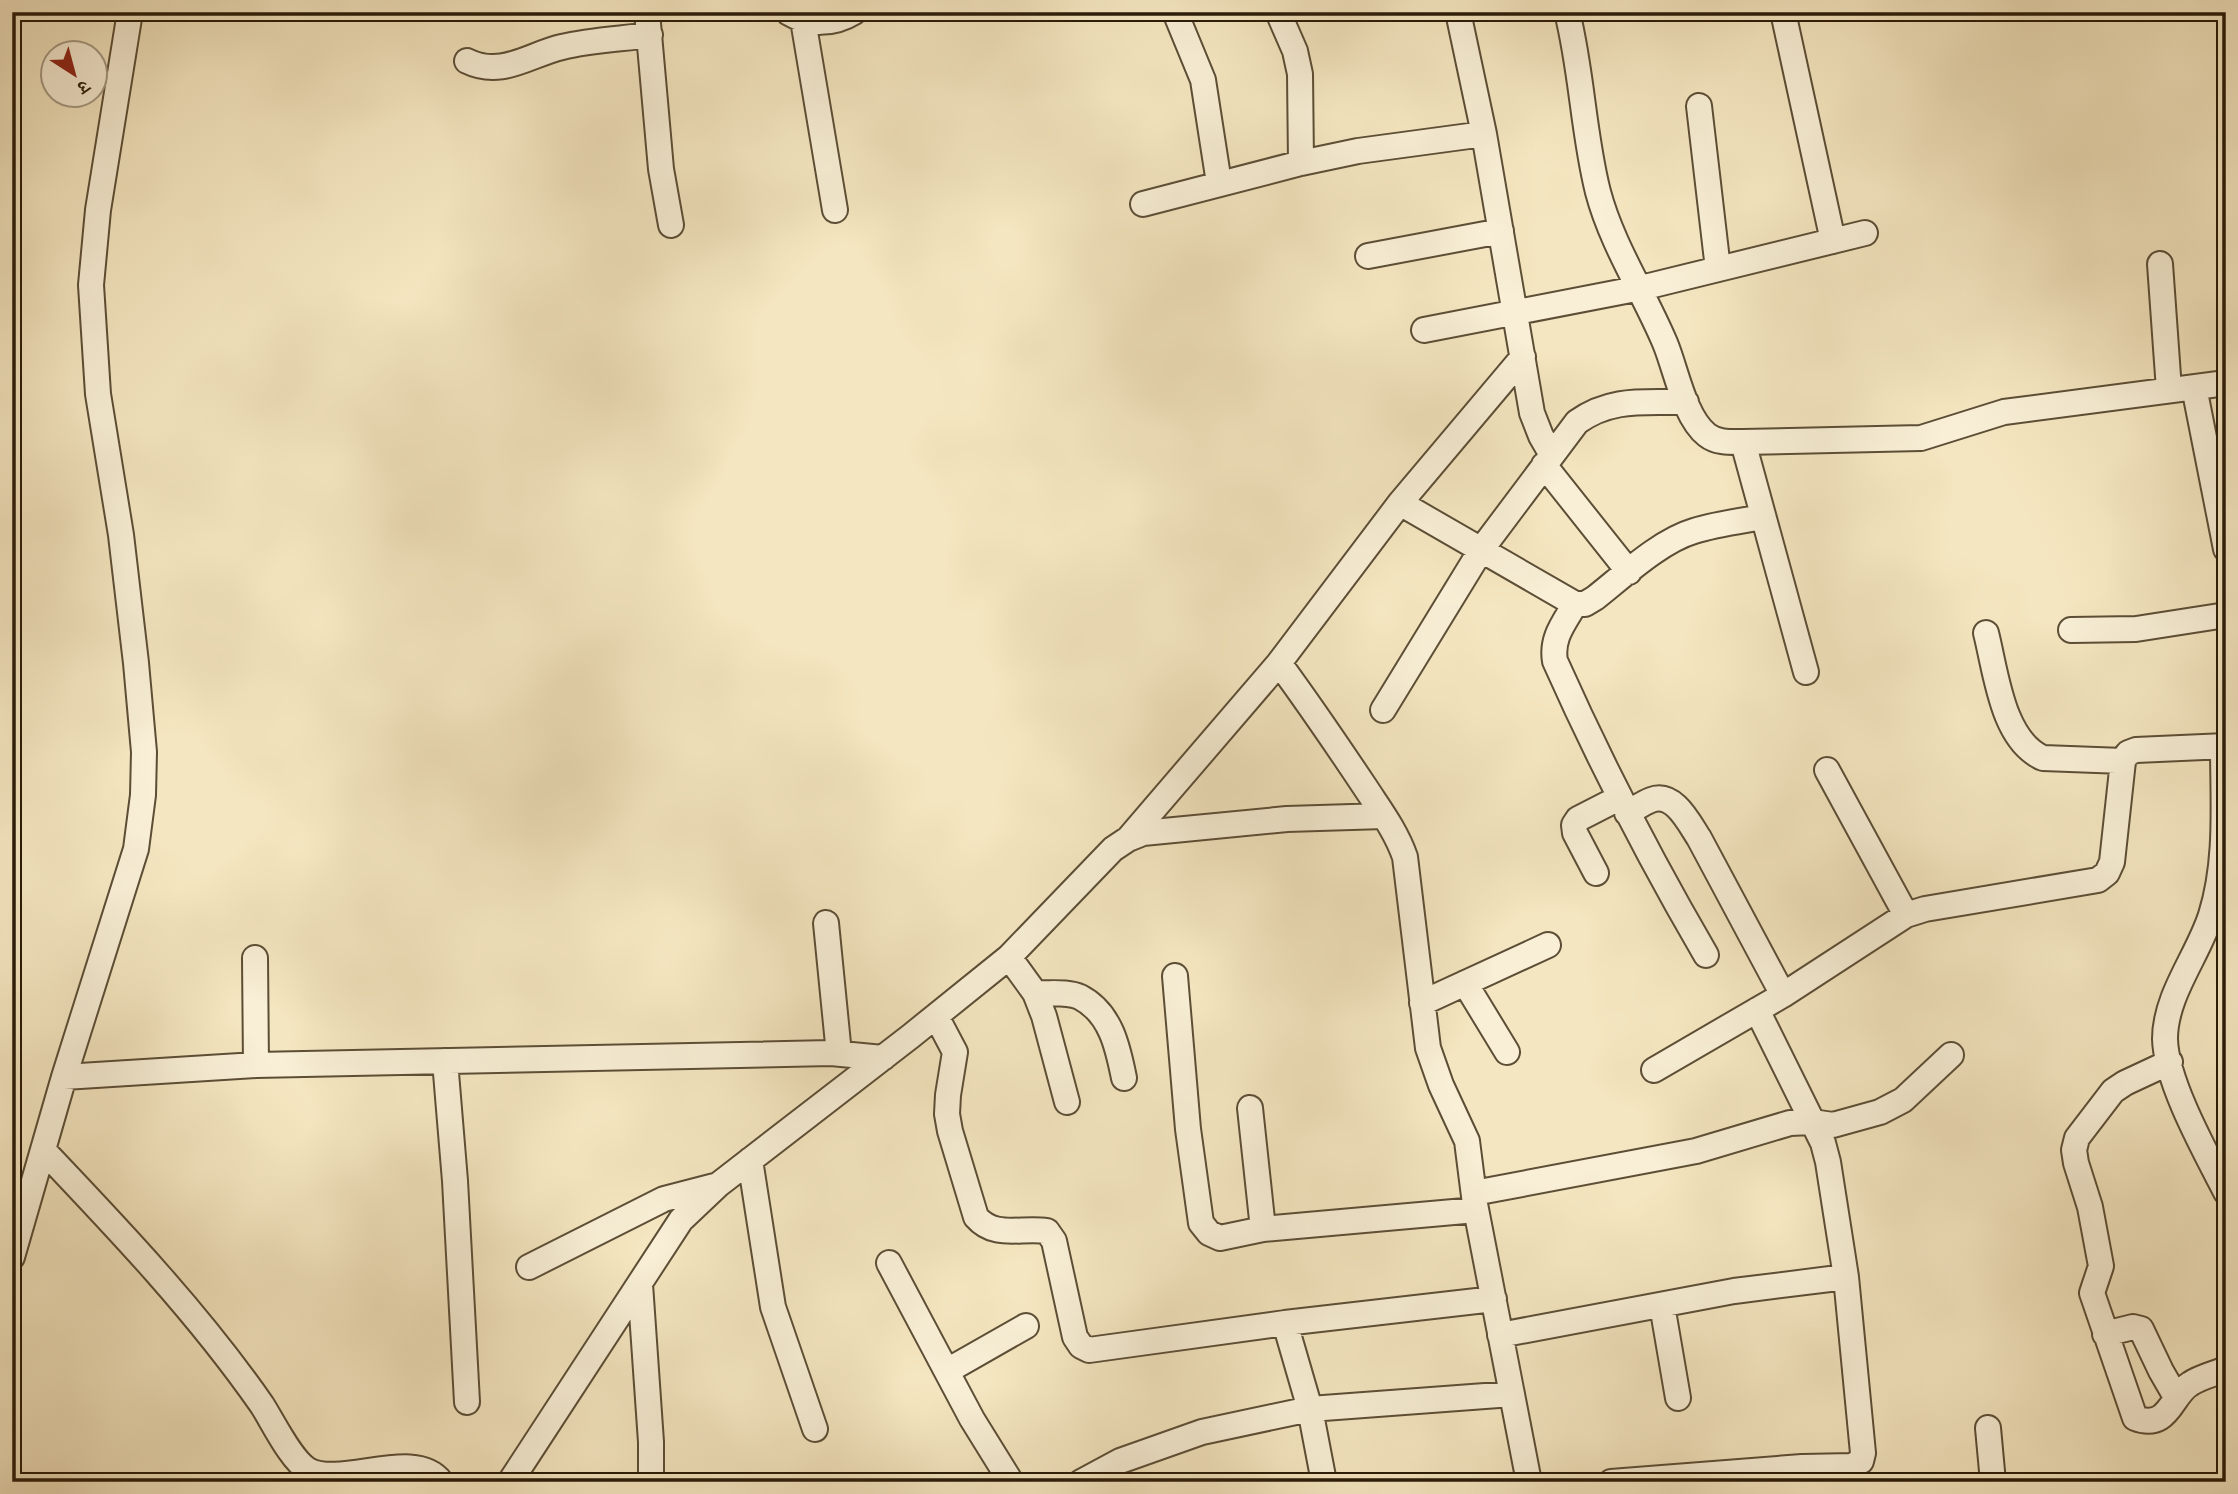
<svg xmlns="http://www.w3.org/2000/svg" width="2238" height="1494" font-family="'Libre Caslon Text','Noto Serif Devanagari',serif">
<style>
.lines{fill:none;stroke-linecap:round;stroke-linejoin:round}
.minor-casing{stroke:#5c4e36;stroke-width:28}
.minor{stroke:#f8efd6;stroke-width:24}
</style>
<rect width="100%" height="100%" fill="#f4e6c0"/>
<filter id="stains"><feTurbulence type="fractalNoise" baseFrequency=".00286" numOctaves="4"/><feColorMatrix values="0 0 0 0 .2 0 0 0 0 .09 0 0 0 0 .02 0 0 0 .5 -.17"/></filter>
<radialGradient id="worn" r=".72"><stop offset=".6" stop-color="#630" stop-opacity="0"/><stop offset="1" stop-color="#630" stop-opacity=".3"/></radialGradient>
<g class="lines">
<g class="minor-casing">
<path id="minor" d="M647 12 661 169 671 225
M1175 12 1203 80 1219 183
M1278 12 1295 51 1300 74 1301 163
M1458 12 1484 134 1532 413 1541 436 1552 455
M1567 12C1582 71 1583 133 1598 192 1612 245 1644 293 1665 343 1676 369 1684 417 1707 435 1717 443 1731 442 1743 442L1921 438 2004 412 2226 383
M1783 12 1833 241
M789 13C809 25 833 25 854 12
M803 20 835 210
M467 61C502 78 528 55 562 47 590 40 621 39 650 35
M1699 106 1718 269
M1143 204 1301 163 1358 151 1484 134
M1368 256 1501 231
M2160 264 2169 390
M1424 330 1641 288 1865 233
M2194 387 2226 549
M1743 442 1806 672
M1544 465 1629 572
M1400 503 1575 604H1585L1595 598C1623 576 1660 541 1694 531 1716 524 1741 521 1763 517
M1575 604C1564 623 1551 638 1555 661 1600 762 1650 859 1706 955
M2071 630 2136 629 2226 615
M1986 633C1996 672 2002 740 2043 758L2123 761
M1279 663C1309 704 1337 745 1365 787 1380 810 1396 831 1405 857L1428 1048 1441 1085 1467 1141 1475 1204 1529 1482
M1383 710 1481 550 1577 422C1612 397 1645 403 1686 402
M2223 746C2223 802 2228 861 2211 915 2198 956 2165 995 2165 1039 2166 1082 2206 1153 2226 1192
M1827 770 1906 915
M1627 813C1635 809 1643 803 1651 800 1674 791 1689 823 1699 838L1783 995
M1128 839 1279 663 1400 503 1523 357
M1596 873 1575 833 1574 825 1578 819 1619 798
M826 923 839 1054
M1009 957 1035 993 1044 1016 1067 1102
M255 958 256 1065
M1175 976 1188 1129 1201 1223 1209 1233 1220 1238 1263 1229 1476 1210
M1465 983 1507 1052
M1035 993C1049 994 1067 991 1080 997 1111 1013 1118 1048 1124 1078
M1422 1003 1548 945
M936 1016 955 1052 948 1095 947 1114 950 1131 976 1217C995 1239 1021 1227 1047 1231L1054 1241 1075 1337 1081 1346 1089 1350 1285 1323 1494 1299
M445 1061 455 1181 467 1402
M2170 1062 2125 1083 2113 1091 2077 1138 2074 1150 2076 1163 2090 1207 2101 1266 2092 1293 2135 1418C2169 1431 2171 1395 2190 1384 2200 1377 2214 1374 2226 1369
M1654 1070 1783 995 1906 915 1925 909 2098 880 2107 873 2112 862 2123 761 2128 753 2136 750 2226 746
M64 1077 256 1065 831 1053 883 1058
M1250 1108 1263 1229
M43 1150C120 1231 198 1313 262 1405 273 1422 291 1460 308 1470 342 1488 415 1447 441 1482
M750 1160 773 1307 815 1429
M1474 1193 1696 1151 1790 1123 1812 1122 1833 1125 1880 1112 1903 1100 1951 1055
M12 1257 64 1077 136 849 143 795 144 752 136 663 121 535 98 394 91 285 98 210 130 12
M889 1263 972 1419 1011 1482
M529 1267 664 1199 714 1186
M640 1284 651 1442V1482
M1662 1305 1678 1398
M1285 1323 1310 1409 1324 1482
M2105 1334 2133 1327 2141 1329 2161 1371 2176 1397
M1500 1335 1734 1291 1846 1277
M947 1371 1026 1326
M1988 1428 1993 1482
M510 1482 681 1220 718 1185 911 1036 1009 957 1113 849 1128 839 1143 833 1287 819 1384 816
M1081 1482 1120 1461 1202 1432 1310 1409 1512 1394
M1611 1482 1802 1467 1852 1466 1861 1461 1863 1453 1846 1277 1828 1162 1823 1143 1757 1010"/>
</g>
<use href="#minor" class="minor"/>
</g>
<rect width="2238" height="1494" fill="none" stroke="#f4e6c0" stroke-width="42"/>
<rect x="14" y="14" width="2210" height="1466" fill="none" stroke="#291b08" stroke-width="3.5"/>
<rect x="21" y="21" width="2196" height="1452" fill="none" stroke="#291b08" stroke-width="2"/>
<g transform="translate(74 74) rotate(144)"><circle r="33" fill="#f8efd6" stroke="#a59a84" stroke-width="2"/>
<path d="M0-5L12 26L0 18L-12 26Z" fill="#8f2418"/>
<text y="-10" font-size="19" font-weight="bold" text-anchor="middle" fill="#291b08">उ</text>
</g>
<rect width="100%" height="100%" filter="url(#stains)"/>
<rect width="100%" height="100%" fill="url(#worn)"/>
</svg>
